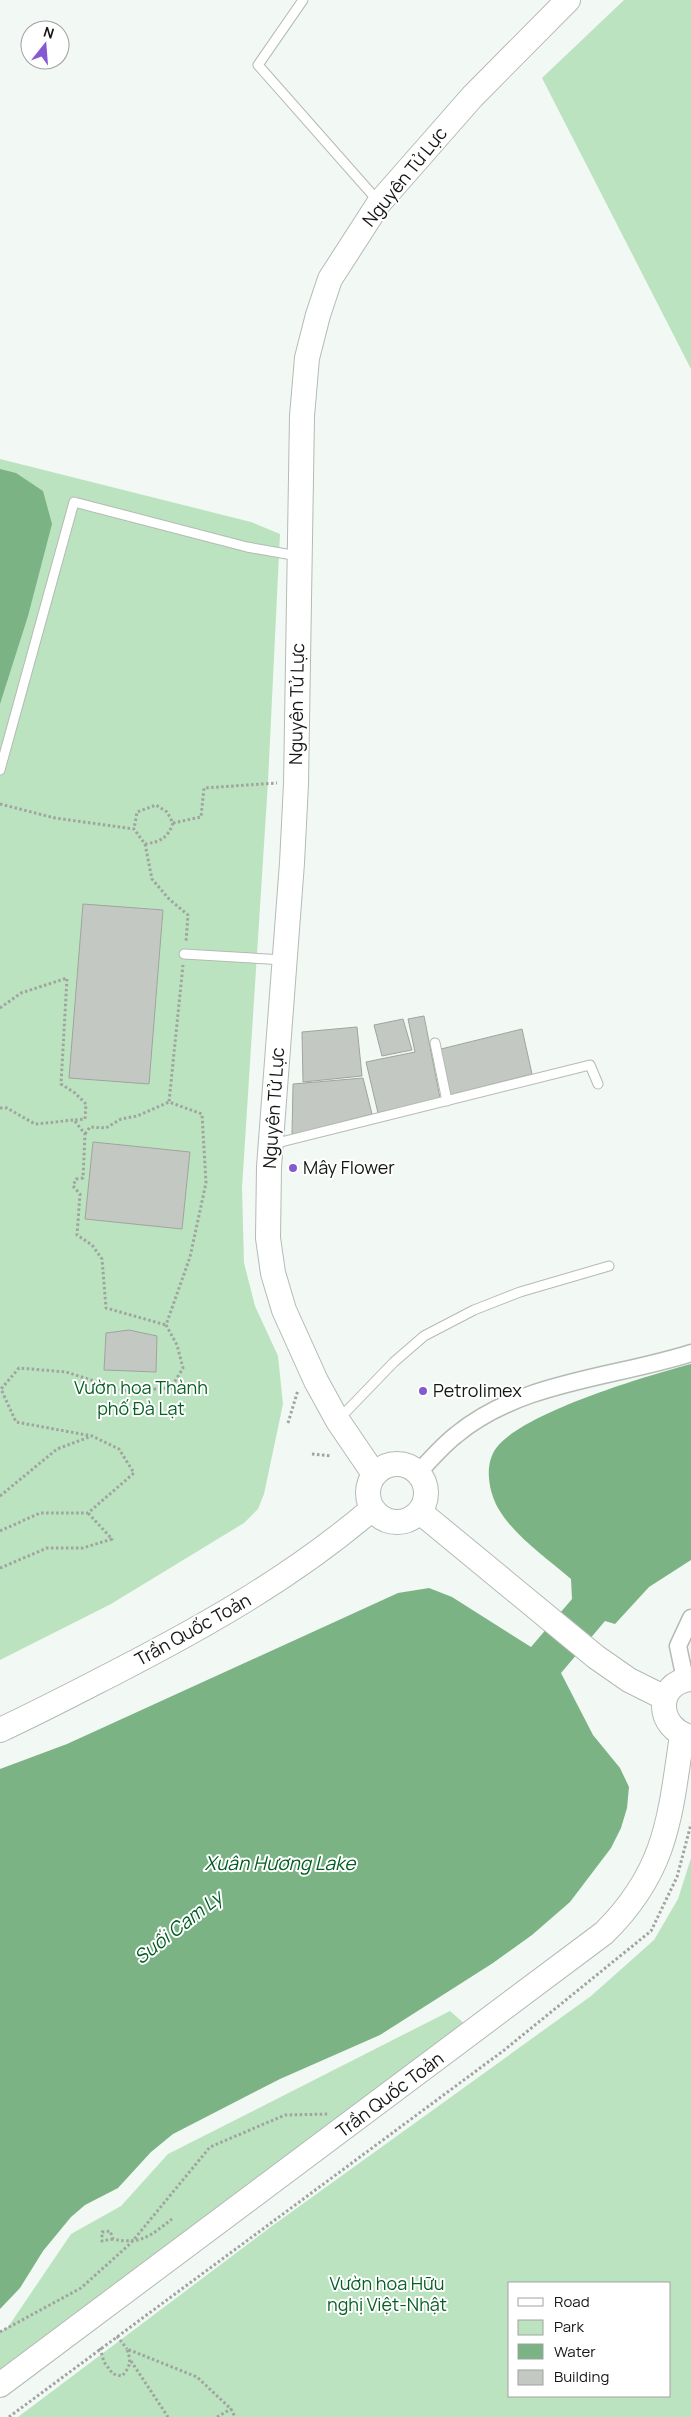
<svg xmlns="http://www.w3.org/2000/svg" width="691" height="2417" font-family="Manrope,sans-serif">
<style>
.green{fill:#bce3c0;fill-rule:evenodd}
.water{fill:#7cb384}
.building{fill:#c3c8c3;stroke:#9fa49f}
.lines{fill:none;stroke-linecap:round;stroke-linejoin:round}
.service-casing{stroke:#b4bab4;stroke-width:11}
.minor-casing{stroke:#b4bab4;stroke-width:19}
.secondary-casing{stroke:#b4bab4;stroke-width:26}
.path{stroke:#a0a4a0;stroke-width:3;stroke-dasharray:2.5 2.5;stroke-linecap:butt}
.service{stroke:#fff;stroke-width:9}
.minor{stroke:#fff;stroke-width:16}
.secondary{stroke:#fff;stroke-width:24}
.poi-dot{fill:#8658d1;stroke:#fff;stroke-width:2}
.labels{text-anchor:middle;stroke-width:4;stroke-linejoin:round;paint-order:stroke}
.street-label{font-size:18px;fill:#151715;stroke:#fff}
.poi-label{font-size:18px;fill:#151715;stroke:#fff;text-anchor:start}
.park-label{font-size:18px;fill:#065f25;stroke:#fff}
.water-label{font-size:19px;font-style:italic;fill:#015c22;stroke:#fff}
</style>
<rect width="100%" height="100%" fill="#f2f8f3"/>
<path class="green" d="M624 0H691V369L542 78Z
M0 459 251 522 280 534 268 782 242 1188 244 1263 255 1306 278 1356 283 1404 264 1494 258 1509 244 1523 111 1604 0 1660Z
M691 1858V2417H18L272 2226 591 1996 654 1940 678 1899ZM670 2283V2396H510V2283Z
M450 2011 467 2026 0 2391V2332L8 2327 71 2234 121 2206 168 2154Z"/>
<path class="water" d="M0 469 16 473 43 491 52 524 28 616 0 704Z
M691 1364V1560L649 1587 615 1624 605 1621 561 1673 593 1735 620 1768 629 1787 627 1808 621 1828 611 1848 570 1902 532 1935 493 1963 380 2035 280 2079 173 2134 151 2152 118 2188 85 2205 71 2217 43 2251 20 2288 0 2309V1769L67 1744 398 1593 429 1588 452 1597 531 1647 572 1599 571 1579C547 1558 514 1536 498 1508 488 1490 484 1463 497 1447 525 1412 646 1376 691 1364Z"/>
<path class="building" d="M83 904 163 910 149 1084 69 1078Z
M424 1016 440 1098 378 1113 366 1062 415 1052 408 1019Z
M403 1019 412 1050 382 1056 374 1025Z
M357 1027 362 1076 303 1082 302 1032Z
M522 1029 532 1074 450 1095 441 1049Z
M363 1078 372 1114 292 1135 293 1084Z
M93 1142 190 1152 182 1229 85 1219Z
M129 1330 157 1336 156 1372 104 1370 106 1333Z"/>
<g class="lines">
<g class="service-casing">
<path id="service" d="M303 0 258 65 378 201
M0 770 74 502 247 547 298 556
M184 954 284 960
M435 1043 447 1101
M273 1144 590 1065 598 1084
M338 1420 394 1362 424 1336 474 1310 520 1292 609 1266"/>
</g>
<g class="minor-casing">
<path id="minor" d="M418 1473C430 1460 442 1446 456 1435 521 1381 613 1378 691 1353
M685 1679 678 1646 691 1618"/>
</g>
<g class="secondary-casing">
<path id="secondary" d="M368 1493a29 29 0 1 1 58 0a29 29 0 1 1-58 0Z
M374 1474 338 1421 316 1381 284 1310 273 1273 268 1238 269 1167 292 863 296 784 302 416 307 358 318 315 330 279 379 203 472 97 568 0
M420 1512 596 1657 629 1680 665 1698
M691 1679C654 1683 656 1729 691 1737
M0 1730C39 1712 77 1692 116 1672 207 1625 294 1576 372 1509
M0 2385 604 1933C667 1871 670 1817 682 1735"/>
</g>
<path class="path" d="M0 804 55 818 134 829 145 844C160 842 168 838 173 823L167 812 156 805 137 812 134 829
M173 823 201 817 204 788 277 783
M145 844 152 879 169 899 188 915 186 942
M0 1008 21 993 67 978 61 1084 75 1093 86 1104 85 1119 74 1120
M0 1108H7L35 1124 74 1120 85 1134 83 1178 76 1179 73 1186 80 1194 77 1235 92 1245 102 1259 106 1308 166 1325
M85 1134 90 1127 106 1128 121 1119 137 1116 169 1102
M288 1423 298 1390
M312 1454 331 1456
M0 1496 57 1449 92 1436
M0 1531 40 1513H88L134 1473 119 1449 92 1436 16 1422 1 1389 19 1368 66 1372 126 1391 171 1388 183 1368 177 1345 166 1325 190 1257 206 1183 202 1114 169 1102 183 965
M0 1568 47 1548H83L112 1539 88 1513
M113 2239 102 2241V2232L110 2231 113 2239C141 2245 150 2236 172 2219
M0 2332 81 2288 131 2243 210 2147 285 2115 329 2114
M117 2336 127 2349
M100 2348 104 2362 113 2374 122 2376C131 2366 131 2361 127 2349L197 2377 231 2409 235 2417
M131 2361 168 2417
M9 2417 503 2051 651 1931 677 1877 691 1824
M217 2417 231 2409"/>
<use href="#service" class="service"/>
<use href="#minor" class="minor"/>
<use href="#secondary" class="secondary"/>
</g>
<g class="poi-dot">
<circle cx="293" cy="1168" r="5"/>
<circle cx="423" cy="1391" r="5"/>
</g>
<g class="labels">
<g class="street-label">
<text transform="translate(405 177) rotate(-51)" y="6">Nguyên Tử Lực</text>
<text transform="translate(297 704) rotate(-89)" y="6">Nguyên Tử Lực</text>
<text transform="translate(274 1108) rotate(-86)" y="6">Nguyên Tử Lực</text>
<text transform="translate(193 1630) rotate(-29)" y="6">Trần Quốc Toản</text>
<text transform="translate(390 2095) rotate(-37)" y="6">Trần Quốc Toản</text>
</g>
<g class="poi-label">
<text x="303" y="1174">Mây Flower</text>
<text x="433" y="1397">Petrolimex</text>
</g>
<g class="park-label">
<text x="141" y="1394">Vườn hoa Thành<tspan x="141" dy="21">phố Đà Lạt</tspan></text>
<text x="387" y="2290">Vườn hoa Hữu<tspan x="387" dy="21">nghị Việt-Nhật</tspan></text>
</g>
<g class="water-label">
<text x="280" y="1870">Xuân Hương Lake</text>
<text transform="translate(178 1927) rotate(-38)" y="7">Suối Cam Ly</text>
</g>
</g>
<rect x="508" y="2282" width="162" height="115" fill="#ffffff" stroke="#a1a2a1"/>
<rect x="518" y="2298" width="25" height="8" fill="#ffffff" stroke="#a1a2a1"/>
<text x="554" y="2307" font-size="15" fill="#151715">Road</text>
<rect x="518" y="2320" width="25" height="15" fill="#bce3c0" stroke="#a1a2a1"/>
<text x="554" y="2332" font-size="15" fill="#151715">Park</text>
<rect x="518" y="2344" width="25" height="15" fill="#7cb384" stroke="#a1a2a1"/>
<text x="554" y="2357" font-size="15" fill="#151715">Water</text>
<rect x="518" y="2370" width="25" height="15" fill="#c3c8c3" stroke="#a1a2a1"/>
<text x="554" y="2382" font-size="15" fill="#151715">Building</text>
<g transform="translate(45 45) rotate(17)"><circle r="24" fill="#ffffff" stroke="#a1a2a1"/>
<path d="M0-4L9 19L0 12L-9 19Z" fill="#8658d1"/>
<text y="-8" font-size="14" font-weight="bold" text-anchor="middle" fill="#151715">N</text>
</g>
</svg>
